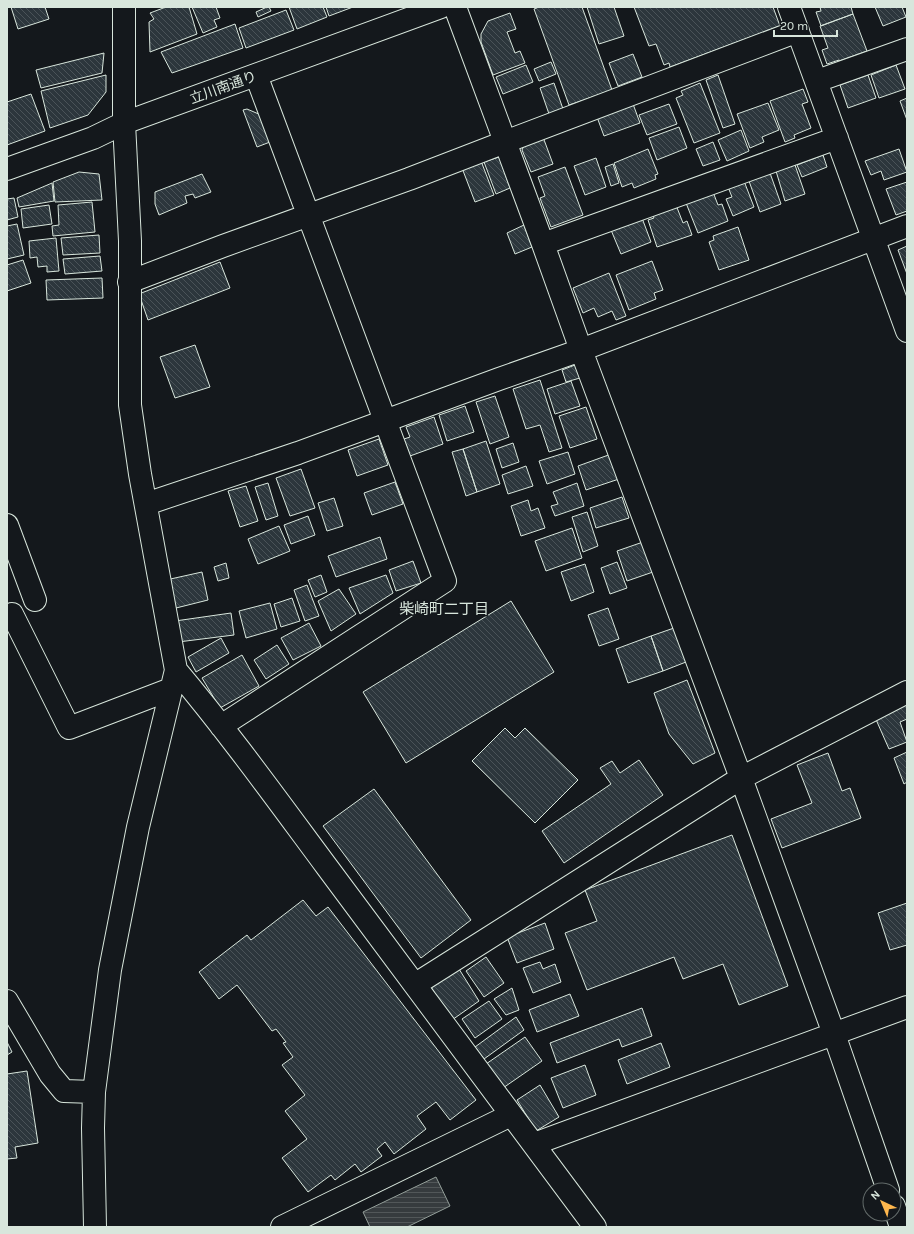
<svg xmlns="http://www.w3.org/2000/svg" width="914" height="1234" font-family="Karla,'Noto Sans JP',sans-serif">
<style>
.water{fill:url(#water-rules);stroke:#939e99}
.building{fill:url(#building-back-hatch);stroke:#d8e6dc}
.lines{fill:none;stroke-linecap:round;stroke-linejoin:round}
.minor-casing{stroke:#d8e6dc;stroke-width:24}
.minor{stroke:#14181c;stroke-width:22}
.labels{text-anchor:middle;stroke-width:3;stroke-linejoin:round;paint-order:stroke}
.street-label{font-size:14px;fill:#d8e6dc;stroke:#14181c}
.neighbourhood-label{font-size:15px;fill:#d8e6dc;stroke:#14181c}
</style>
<defs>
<pattern id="water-rules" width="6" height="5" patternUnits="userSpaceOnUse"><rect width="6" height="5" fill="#363b3e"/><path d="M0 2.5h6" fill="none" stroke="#525759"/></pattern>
<pattern id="building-back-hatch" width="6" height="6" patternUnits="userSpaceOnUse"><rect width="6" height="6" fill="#2c363c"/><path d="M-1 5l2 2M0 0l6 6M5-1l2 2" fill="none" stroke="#4a5358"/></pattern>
</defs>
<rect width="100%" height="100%" fill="#14181c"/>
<path class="water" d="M436 1177 450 1206 407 1227H370L363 1212Z"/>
<path class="building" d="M11 7H45L49 19 18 29Z
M166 7H189L197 34 150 52 149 22 154 19 150 13Z
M192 7H216L220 18 214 20 217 27 203 33Z
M267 7H269L271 11 258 17 256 12Z
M289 7H323L327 17 297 29Z
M326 7H353L329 16Z
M539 7H582L612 90 569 105 534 9Z
M587 7H614L624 36 599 44Z
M634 7H773L780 26 670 67 669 63 664 65 656 44 649 46Z
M820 7H851L853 14 821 26 816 12 821 11Z
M875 7H902L906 17 883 26Z
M286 10 294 30 246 48 239 28Z
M510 13 516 29 507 32 515 53 520 51 525 63 493 75 481 42V34L488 21Z
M853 14 867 51 839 61V60L827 64 822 50 828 48 820 26Z
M235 24 243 48 172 73 161 52Z
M104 53 102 73 41 88 36 70Z
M633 54 642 77 618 86 609 63Z
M551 62 556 74 539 81 534 69Z
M526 65 533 82 503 94 496 77Z
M896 65 905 89 879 98 871 75Z
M106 75V92L88 115 50 128 41 91Z
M718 75 735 124 723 128 706 80Z
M868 75 876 98 848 108 840 85Z
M554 83 563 109 549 114 540 88Z
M700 83 720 133 694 143 676 98 683 95 681 91Z
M803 89 808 102 802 104 811 128 794 135 795 138 785 142 770 101Z
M31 94 45 131 7 145V102Z
M907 98V120L900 101Z
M768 103 779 130 762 137 764 142 750 148 737 114Z
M633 104 640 123 604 136 597 117Z
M669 104 677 124 647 135 639 115Z
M247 109 261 115 270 142 257 147 243 110Z
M679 127 687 148 657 160 649 138Z
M741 130 749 151 727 161 718 140Z
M543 137 553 164 531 172 522 150 525 143Z
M713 142 720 160 703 166 696 149Z
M648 149 658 174 655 175 656 179 634 188 632 183 622 187 614 163Z
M899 149 907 172 884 180 881 171 871 175 865 161Z
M823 155 827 167 802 177 797 165Z
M499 157 510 188 496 194 484 162Z
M596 158 606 187 585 195 574 166Z
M481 161 494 195 475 202 462 168Z
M613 164 619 183 611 186 605 167Z
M795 165 805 194 785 201 776 171Z
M565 167 583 215 551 227 540 198 545 196 538 177Z
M79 172 99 174 102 200 55 202 53 182Z
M770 173 781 204 760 212 749 181Z
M202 174 211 192 195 198 193 194 185 196 187 203 159 215 155 204V192Z
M744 181 754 207 733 216 726 199 732 197 728 187Z
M907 182V211L896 215 886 189Z
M52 183 54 201 19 207 17 198Z
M713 192 718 205 722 204 728 221 698 233 686 203Z
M14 198 18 217 7 220V199Z
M92 202 95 232 53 236 52 226 59 225 58 205Z
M49 205 52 224 23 228 21 209Z
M676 205 683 223 687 221 692 235 657 247 648 220 654 218 652 214Z
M642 218 651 242 621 254 611 230Z
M17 224 24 255 7 259V226Z
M524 225 532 247 515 254 507 233Z
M738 227 749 260 719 270 709 242 714 240 713 236Z
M99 235 100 253 63 255 61 238Z
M56 238 59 271 47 272V266L38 267 37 257 30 258 29 241Z
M907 246V274L898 250Z
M100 256 102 271 65 274 63 259Z
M23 260 31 283 7 291V265Z
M652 261 663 290 654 293 656 299 629 310 616 275Z
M220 262 230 288 148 320 139 294Z
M609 273 626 316 616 320 612 311 598 317 594 308 583 313 573 288Z
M102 278 103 298 47 300 46 280Z
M195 345 210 387 175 398 160 357Z
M575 365 580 378 566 382 562 370Z
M540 380 562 448 549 452 540 425 526 429 513 389Z
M571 381 580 406 555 414 547 389Z
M495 396 509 437 490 444 476 402Z
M465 406 474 432 447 441 439 415Z
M586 407 597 439 570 448 559 416Z
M434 417 443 444 410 456 404 439 410 437 406 427Z
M379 439 388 465 357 476 348 450Z
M486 441 500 484 477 492 463 449Z
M513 443 519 462 502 468 496 449Z
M463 449 477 492 466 496 452 452Z
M568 452 575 474 547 484 539 461Z
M614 453 622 478 586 490 578 466Z
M526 466 533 486 508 494 502 475Z
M301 469 315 508 290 516 276 478Z
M395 482 403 504 372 515 364 493Z
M268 483 278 516 266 520 255 487Z
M577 483 584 506 555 516 551 506 558 504 553 492Z
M246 486 258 521 240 527 228 491Z
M622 497 629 518 596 528 590 508Z
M334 498 343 526 327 531 318 503Z
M528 500 531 511 538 508 545 528 521 536 511 506Z
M587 512 598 546 583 552 572 517Z
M308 516 315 535 291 544 284 525Z
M279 526 290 551 258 564 248 539Z
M572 528 582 558 546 571 535 541Z
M380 537 387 559 336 577 328 556Z
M643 542 653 572 627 581 617 551Z
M413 561 421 583 396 591 389 570Z
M617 562 627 588 610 594 601 568Z
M226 563 229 578 218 581 214 567Z
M585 564 594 592 571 601 561 572Z
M202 572 208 600 172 609 166 580Z
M321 575 327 592 315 597 308 580Z
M386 575 393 593 360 614 349 588Z
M307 585 319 616 305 621 294 590Z
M339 589 356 614 331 631 318 601Z
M292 598 300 621 281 627 274 604Z
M511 601 554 672 406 763 363 692Z
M270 603 277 629 246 638 239 611Z
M608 608 619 639 599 646 588 615Z
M231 613 234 635 178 642 175 621Z
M309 623 321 646 293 660 281 638Z
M674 628 686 662 663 671 651 636Z
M651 636 663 671 628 683 616 649Z
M221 638 229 653 196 672 188 657Z
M277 645 289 664 266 679 254 660Z
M242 655 259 686 220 708 202 678Z
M687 680 715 753 693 764 669 734 654 693Z
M907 695V719L900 722 907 742 889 749 874 715Z
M505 728 515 738 525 728 578 780 535 823 472 761Z
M907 752V782L904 784 894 758Z
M828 753 842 791 850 788 861 818 782 848 771 819 812 803 797 765Z
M639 760 663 795 564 863 542 831 611 784 600 768 612 761 620 773Z
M374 789 471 920 421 958 323 826Z
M732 835 788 986 739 1005 723 964 683 979 674 957 587 990 565 933 597 921 585 890Z
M303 900 316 916 328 907 476 1100 450 1120 436 1102 417 1116 426 1129 394 1154 385 1142 377 1149 382 1156 361 1172 355 1164 335 1180 331 1175 308 1192 282 1158 307 1139 285 1111 305 1095 282 1065 293 1057 283 1043 286 1042 276 1029 272 1031 237 985 219 999 199 972 247 935 251 940Z
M907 903V945L890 950 878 913Z
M545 923 554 949 517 963 507 937Z
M486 957 504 983 484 997 466 971Z
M540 962 543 969 555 964 561 982 533 993 523 968Z
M459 969 479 1001 452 1020 431 987Z
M512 988 519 1010 506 1015 494 999Z
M570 994 579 1016 537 1032 529 1010Z
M489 1001 502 1019 475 1038 462 1019Z
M642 1008 652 1036 622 1047 619 1039 557 1063 550 1043Z
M516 1017 524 1030 484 1059 475 1047Z
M525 1037 542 1061 503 1088 486 1064Z
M7 1042 12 1052 7 1055Z
M661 1043 670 1067 627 1084 618 1060Z
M585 1065 596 1095 563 1108 551 1078Z
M27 1071 38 1143 15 1147 17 1158 7 1159V1074Z
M540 1085 559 1117 536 1131 517 1100Z"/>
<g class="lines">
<g class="minor-casing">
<path id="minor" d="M455 7 543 244 581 350 741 778 834 1034 888 1190
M789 7 907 331
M817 81 907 49
M7 169 93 138 124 123 441 7
M543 244 837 138
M129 282 223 246 409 179 505 142 798 31
M146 504 298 453 499 379 581 350 907 226
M7 525 35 600
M12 614 69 728 171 689
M176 670C229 733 278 801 327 867 417 987 506 1107 595 1227
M221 726 445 581 256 75
M416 984 741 778 907 692
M7 1001 50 1074 64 1091 94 1092
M534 1144 907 1007
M894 1206 901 1227
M95 1227 93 1128 94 1092 110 970 138 827 176 670 140 474 130 405V241L124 123V7
M282 1227 511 1115"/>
</g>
<use href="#minor" class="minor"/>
</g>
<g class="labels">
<g class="street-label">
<text transform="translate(223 87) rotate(-20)" y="5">立川南通り</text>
</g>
<g class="neighbourhood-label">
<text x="444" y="614">柴崎町二丁目</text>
</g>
</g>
<rect width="914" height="1234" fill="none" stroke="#d8e6dc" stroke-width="16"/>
<g transform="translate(882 1202) rotate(316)"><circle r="19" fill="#14181c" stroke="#626a69"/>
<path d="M0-3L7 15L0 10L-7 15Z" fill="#ffb74d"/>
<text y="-6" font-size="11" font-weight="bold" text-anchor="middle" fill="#d8e6dc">N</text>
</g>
<path d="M774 30v6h63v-6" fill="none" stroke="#d8e6dc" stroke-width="2"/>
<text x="780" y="30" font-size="12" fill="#d8e6dc" stroke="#14181c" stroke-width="3" paint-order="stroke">20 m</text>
</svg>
